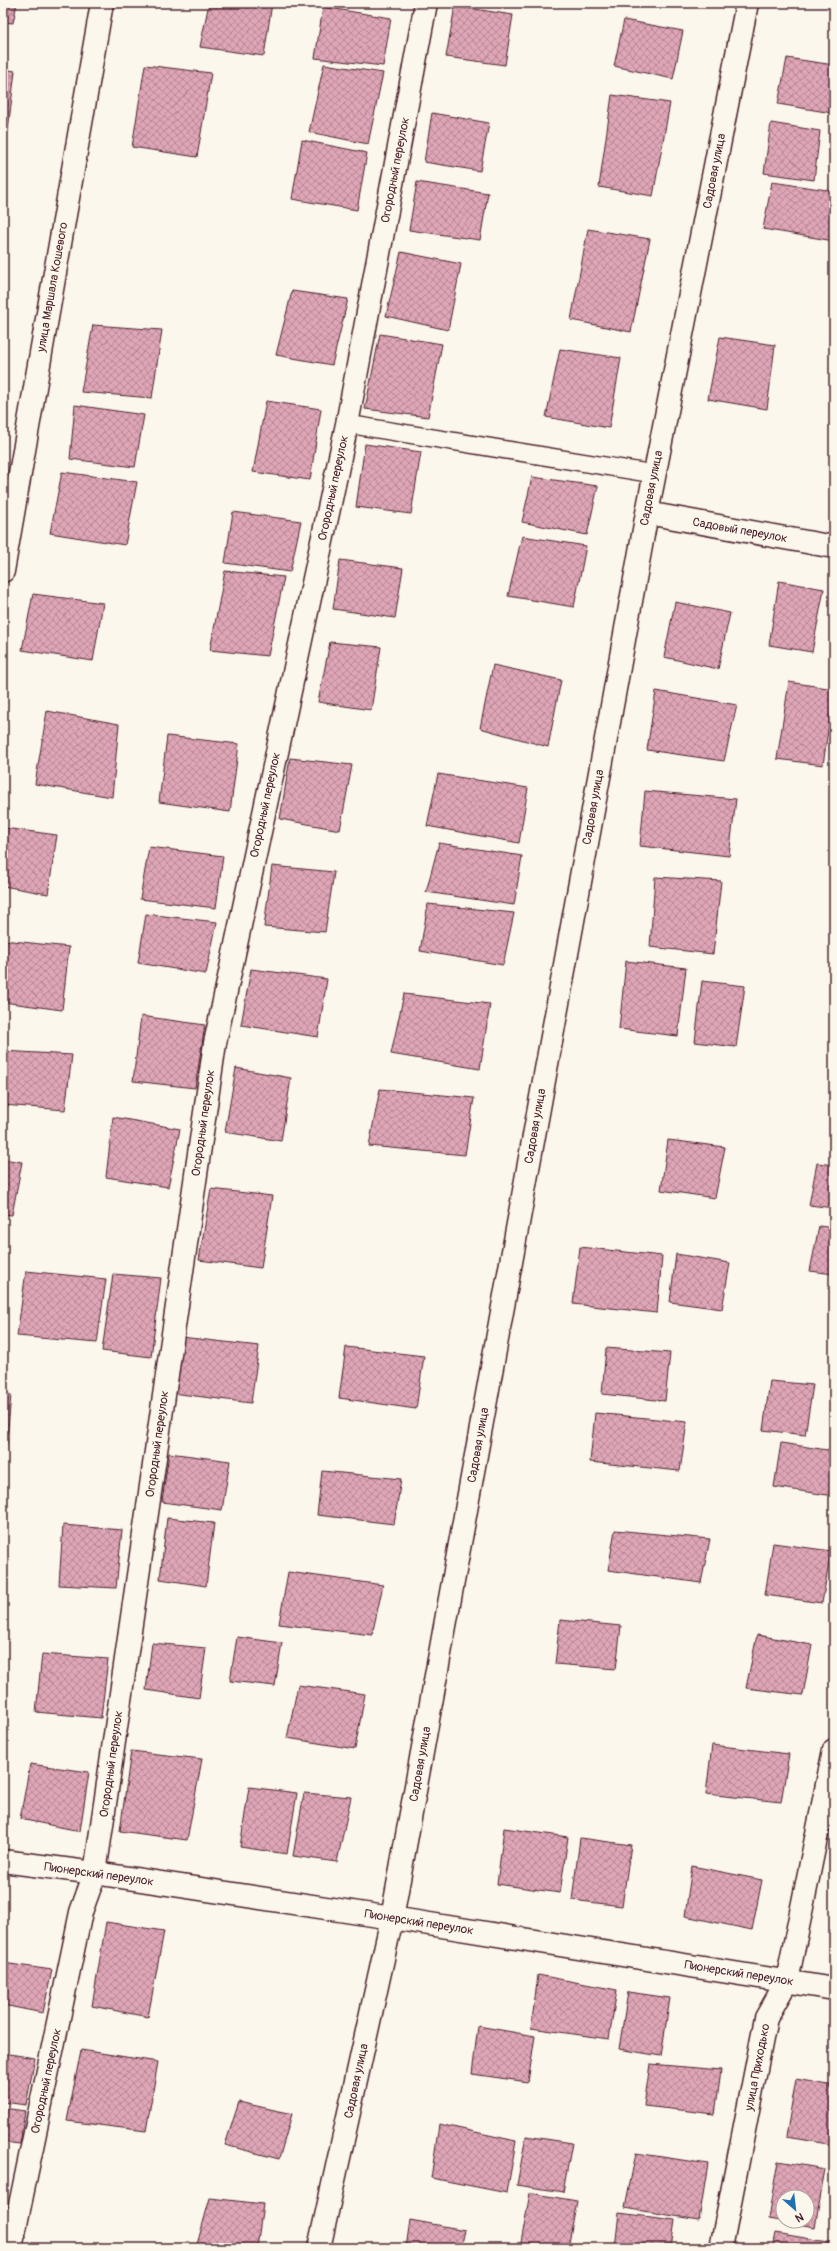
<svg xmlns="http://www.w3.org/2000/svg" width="837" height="2251" font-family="Pangolin,sans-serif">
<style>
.building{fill:url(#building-cross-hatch);stroke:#4a1f2b;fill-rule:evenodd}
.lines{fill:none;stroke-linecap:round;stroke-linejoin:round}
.lane-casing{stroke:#4a1f2b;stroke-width:20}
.street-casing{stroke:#4a1f2b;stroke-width:25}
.secondary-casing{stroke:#4a1f2b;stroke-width:25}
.lane{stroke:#fbf7ec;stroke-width:17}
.street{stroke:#fbf7ec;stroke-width:22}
.secondary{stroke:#fbf7ec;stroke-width:22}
.labels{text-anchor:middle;stroke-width:3;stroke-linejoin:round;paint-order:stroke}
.street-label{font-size:12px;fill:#4a1f2b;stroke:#fbf7ec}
</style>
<defs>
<pattern id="building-cross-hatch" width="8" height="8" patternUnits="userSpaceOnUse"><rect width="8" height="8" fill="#dea6b7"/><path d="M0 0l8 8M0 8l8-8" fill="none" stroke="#b68795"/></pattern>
</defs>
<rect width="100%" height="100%" fill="#fbf7ec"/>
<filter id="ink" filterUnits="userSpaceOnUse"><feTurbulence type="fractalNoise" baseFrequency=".025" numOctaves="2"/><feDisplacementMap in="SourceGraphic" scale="8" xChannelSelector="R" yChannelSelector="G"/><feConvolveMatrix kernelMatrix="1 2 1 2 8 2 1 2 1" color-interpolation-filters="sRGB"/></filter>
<g filter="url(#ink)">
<path class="building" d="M3 3H17L13 23 3 22Z
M209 3H272L264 56 200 47Z
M455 6 513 15 505 65 446 57Z
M323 7 391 18 383 66 315 58Z
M624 20 683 31 673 79 614 66Z
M787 58 834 65V100L832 113 778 104Z
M324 64 383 73 368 144 309 132Z
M145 65 211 73 197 157 132 147Z
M3 69 15 71 8 130 3 129Z
M612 95 670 103 653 196 599 187Z
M432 113 489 123 480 171 424 162Z
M771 123 820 131 814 180 764 173Z
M302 140 367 153 357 210 292 199Z
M417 182 488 193 480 240 409 230Z
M772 182 834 191V241L763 229Z
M588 229 650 239 631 332 571 320Z
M401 252 461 264 448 330 386 316Z
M292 291 348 299 332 365 276 355Z
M834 315V344H829Z
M93 325 162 330 152 398 81 392Z
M380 334 442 344 428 417 365 409Z
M720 337 775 345 767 409 708 399Z
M560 349 621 358 609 428 546 417Z
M266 401 321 409 310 480 253 472Z
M75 405 144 415 135 467 70 459Z
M365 444 421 452 411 514 356 507Z
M62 472 137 482 125 545 50 533Z
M532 477 598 486 587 535 522 522Z
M233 512 301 521 290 572 225 563Z
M522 536 586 546 574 607 508 596Z
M340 560 403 568 395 618 333 609Z
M225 571 284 577 268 656 210 650Z
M779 581 824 589 812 652 769 645Z
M33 594 103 603 93 661 22 650Z
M675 602 730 613 718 669 664 657Z
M330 642 381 647 371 710 318 702Z
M493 665 561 680 548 747 480 728Z
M789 682 834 689 823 765 777 759Z
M656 691 737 705 724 761 647 750Z
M47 711 119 724 112 797 35 784Z
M167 736 239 744 230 812 159 802Z
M290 758 352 765 340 830 280 819Z
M438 774 528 788 519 843 427 826Z
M645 791 736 799 729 856 640 846Z
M4 828 57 835 48 894 3 886Z
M439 843 522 856 514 905 426 892Z
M149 847 223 856 216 908 140 899Z
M272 866 334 872 325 932 264 927Z
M655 877 721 881 713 954 650 947Z
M428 904 514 913 503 965 420 951Z
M146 914 217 922 206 974 138 963Z
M3 940 69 947 62 1010 3 1002Z
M626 961 686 968 678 1036 619 1029Z
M251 969 327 979 318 1037 241 1025Z
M702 981 745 986 736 1047 695 1042Z
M404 994 490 1004 480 1069 391 1054Z
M141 1016 205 1025 195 1088 133 1081Z
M3 1051 72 1055 65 1110 3 1105Z
M236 1068 291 1078 281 1141 225 1132Z
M380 1089 474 1098 465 1155 369 1146Z
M113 1117 180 1129 168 1187 106 1177Z
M668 1140 725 1147 715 1198 661 1190Z
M3 1159 22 1162 12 1215 3 1214Z
M817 1163 834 1165V1208L809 1205Z
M211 1189 272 1196 261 1268 199 1260Z
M819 1226 834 1228V1274L810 1271Z
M580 1247 662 1256 657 1313 573 1304Z
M676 1254 730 1263 722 1309 670 1302Z
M26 1271 106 1279 97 1343 17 1336Z
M113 1274 161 1278 151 1357 102 1351Z
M181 1337 259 1346 251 1403 172 1393Z
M346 1347 424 1356 416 1409 339 1398Z
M606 1348 670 1353 665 1401 602 1394Z
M770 1381 813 1385 805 1435 763 1430Z
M3 1394 11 1395 6 1451H3Z
M595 1413 687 1422 680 1471 590 1462Z
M781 1443 834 1451V1496L774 1487Z
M169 1453 230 1461 222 1510 162 1502Z
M322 1471 401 1479 394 1524 317 1515Z
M167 1518 214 1523 206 1586 160 1579Z
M63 1525 122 1530 116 1588 59 1585Z
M615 1530 710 1539 701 1583 608 1570Z
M773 1543 831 1551 822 1603 765 1595Z
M288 1572 383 1585 372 1635 279 1624Z
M560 1620 621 1626 616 1669 555 1664Z
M757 1635 812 1645 803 1695 746 1688Z
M237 1637 282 1643 275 1686 230 1681Z
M152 1643 206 1648 199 1698 146 1690Z
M42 1654 108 1659 101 1718 36 1712Z
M298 1685 365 1694 355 1749 287 1738Z
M712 1745 789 1754 781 1802 706 1794Z
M131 1751 202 1759 187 1840 120 1831Z
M30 1764 89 1772 80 1831 20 1819Z
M249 1787 297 1793 287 1854 240 1847Z
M304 1793 351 1797 337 1862 293 1856Z
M504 1828 568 1837 560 1893 497 1884Z
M580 1838 631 1845 622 1906 572 1900Z
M692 1866 762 1880 752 1930 685 1916Z
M106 1922 164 1931 148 2017 92 2006Z
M3 1963 52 1970 43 2013 3 2005Z
M538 1975 617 1990 609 2039 531 2028Z
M628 1992 670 1998 661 2056 619 2049Z
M478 2026 535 2036 528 2082 472 2074Z
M81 2050 158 2062 146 2131 67 2121Z
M3 2053 35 2058 26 2105 3 2102Z
M650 2064 721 2070 715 2114 644 2106Z
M796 2079 834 2086V2145L786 2137Z
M239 2102 292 2114 279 2159 225 2145Z
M3 2108 25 2111 20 2144 3 2142Z
M439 2124 516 2141 507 2193 431 2178Z
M526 2136 572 2143 563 2192 517 2185Z
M636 2153 708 2164 699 2220 625 2208Z
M778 2161 825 2169 815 2227 768 2219ZM783 2197H807V2221H783Z
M530 2193 577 2201 568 2248H520Z
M210 2198 263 2204 257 2248H196Z
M619 2213 675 2220 671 2248H615Z
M410 2220 465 2230 461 2248H406Z
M776 2233 834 2243V2248H773Z"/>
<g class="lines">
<g class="lane-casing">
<path id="lane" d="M347 424 654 474"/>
</g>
<g class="street-casing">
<path id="street" d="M647 513 834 547
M3 1861 95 1873 392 1918 834 1989
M11 2248 81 1912 95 1873 215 1043 347 424 426 3
M319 2248 392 1918 647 513 747 3
M721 2248 766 2018 787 1981 834 1750"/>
</g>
<g class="secondary-casing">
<path id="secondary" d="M3 571 102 3"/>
</g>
<use href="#lane" class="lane"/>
<use href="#street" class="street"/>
<use href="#secondary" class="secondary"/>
</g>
</g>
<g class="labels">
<g class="street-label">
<text transform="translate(395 170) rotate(-79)" y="4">Огородный переулок</text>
<text transform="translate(714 171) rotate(-79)" y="4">Садовая улица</text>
<text transform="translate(52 287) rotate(-80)" y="4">улица Маршала Кошевого</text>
<text transform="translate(333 488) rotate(-78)" y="4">Огородный переулок</text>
<text transform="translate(651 488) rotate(-79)" y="4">Садовая улица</text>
<text transform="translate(740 530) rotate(10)" y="4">Садовый переулок</text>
<text transform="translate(265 805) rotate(-78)" y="4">Огородный переулок</text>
<text transform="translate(593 807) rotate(-80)" y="4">Садовая улица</text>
<text transform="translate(203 1123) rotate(-82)" y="4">Огородный переулок</text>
<text transform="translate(535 1126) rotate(-80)" y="4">Садовая улица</text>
<text transform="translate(157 1444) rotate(-82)" y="4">Огородный переулок</text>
<text transform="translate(478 1445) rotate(-80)" y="4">Садовая улица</text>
<text transform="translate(111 1764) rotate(-82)" y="4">Огородный переулок</text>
<text transform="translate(420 1764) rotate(-80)" y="4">Садовая улица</text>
<text transform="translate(99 1874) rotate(8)" y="4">Пионерский переулок</text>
<text transform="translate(419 1922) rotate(9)" y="4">Пионерский переулок</text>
<text transform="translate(739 1973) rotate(9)" y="4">Пионерский переулок</text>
<text transform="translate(757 2067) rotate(-79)" y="4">улица Приходько</text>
<text transform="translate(46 2081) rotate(-78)" y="4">Огородный переулок</text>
<text transform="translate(356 2081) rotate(-78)" y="4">Садовая улица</text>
</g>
</g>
<rect width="837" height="2251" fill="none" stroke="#fbf7ec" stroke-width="16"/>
<rect x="8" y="8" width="821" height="2235" fill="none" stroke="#4a1f2b" stroke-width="1.5" filter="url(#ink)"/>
<g transform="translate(795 2209) rotate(152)"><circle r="19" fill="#fbf7ec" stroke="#b4a19f"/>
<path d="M0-3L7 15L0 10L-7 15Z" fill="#1f6fb2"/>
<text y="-6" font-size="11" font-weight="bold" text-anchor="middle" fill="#4a1f2b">N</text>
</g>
</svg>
